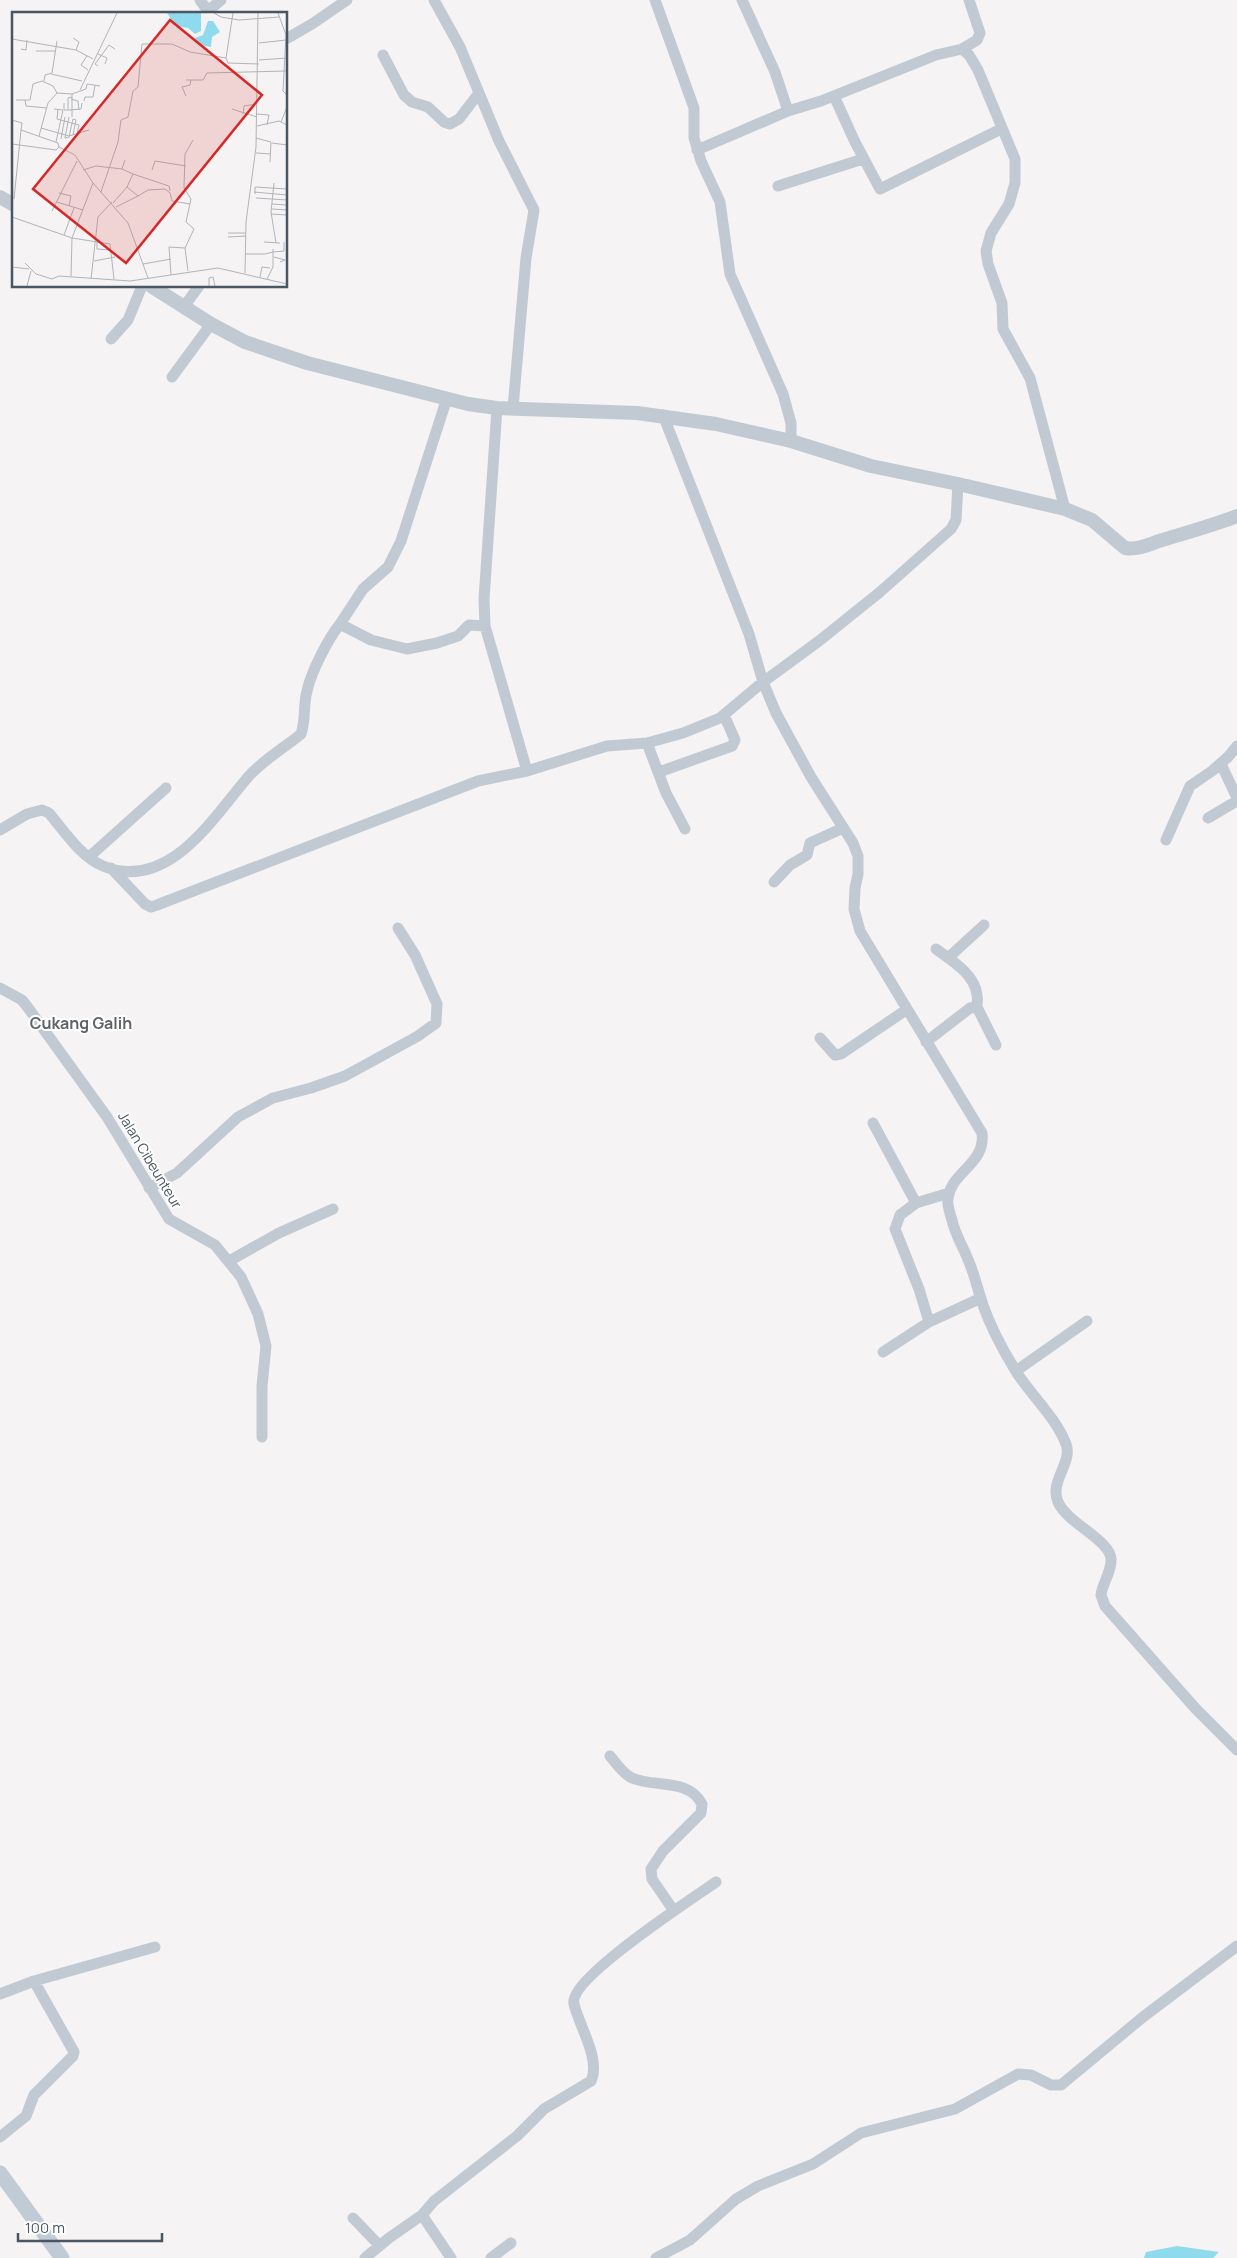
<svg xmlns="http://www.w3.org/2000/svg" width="1237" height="2258" font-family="Manrope,sans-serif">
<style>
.water{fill:#90daee}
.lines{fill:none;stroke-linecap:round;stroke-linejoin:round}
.minor{stroke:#c1cad2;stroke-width:11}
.tertiary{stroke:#c1cad2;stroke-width:14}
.secondary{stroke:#c1cbd6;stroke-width:15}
.labels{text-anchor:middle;stroke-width:4;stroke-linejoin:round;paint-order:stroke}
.street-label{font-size:14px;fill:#4a5661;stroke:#fff}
.quarter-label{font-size:16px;font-weight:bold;fill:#5f6368;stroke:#fff}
.inset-road{fill:none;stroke:#b1b4b9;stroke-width:1}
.view{fill:#d62828;fill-opacity:0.15;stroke:#d62828;stroke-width:2.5}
.inset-edge{fill:none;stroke:#4a5661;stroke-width:2.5}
</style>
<rect width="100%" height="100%" fill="#f5f3f3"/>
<path class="water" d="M1177 2246 1219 2252 1213 2258H1144L1146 2252Z"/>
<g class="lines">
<path class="minor" d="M200 0 210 14
M434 0 460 47 499 141 534 210 526 258 513 408
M655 0 694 108V138L701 161 720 202 730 274 783 394 791 423V441
M742 0 775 72 788 111
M208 11 221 0
M286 39 312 24 347 0
M962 49 969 55 978 70 1015 159V183L1009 204 991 233 986 251 988 264 1002 303 1003 329 1030 378 1065 509
M383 55 404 95 412 102 428 107 444 122 450 124 459 119 479 93
M834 96 855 142 880 189 1001 129
M697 150 788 111 821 101 936 55 962 49 977 40 980 33 969 0
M778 186 863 159
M183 308 199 286
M111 339 128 320 142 286
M172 377 211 324
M447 398 401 541 388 567 363 589 340 624 371 640 407 649 437 643 458 636 469 625 485 626 527 771 607 746 647 743
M663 415 749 634 763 682 776 713 811 777 853 843 858 856V874L855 888 854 909 860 931 982 1133C986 1164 951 1172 948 1198 947 1204 950 1214 952 1220 955 1235 964 1248 969 1262 975 1276 978 1291 983 1305 991 1328 1004 1352 1017 1373 1032 1396 1056 1418 1066 1444 1073 1463 1049 1481 1058 1502 1067 1523 1110 1540 1111 1559 1112 1571 1102 1584 1101 1595L1105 1606 1195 1708 1237 1750
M485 626 484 599 497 408
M659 772 732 746 735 740 724 715
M1208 818 1235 802 1237 798 1221 764
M685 829 666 793 647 743 683 733 720 718 763 682 819 641 880 592 951 529 956 520 958 484
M0 830 27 814 42 810 49 813C64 831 81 857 103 866 168 893 213 818 248 777 263 760 284 748 301 734 306 720 303 705 307 691 311 672 328 639 340 624
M1166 840 1190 786 1212 771 1228 757 1237 746
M89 857 166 788
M111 868 145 904 151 907 157 905 478 781 527 771
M774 882 790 865 807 855 810 843 843 828
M936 949C951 960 975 974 977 995 978 999 977 1003 977 1007
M948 958 984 925
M0 988 22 1000 29 1009 107 1117 169 1219 215 1245 241 1277 258 1314 266 1346 262 1386V1437
M820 1038 835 1055 841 1054 906 1010
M926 1042 970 1008 977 1007 996 1045
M873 1123 916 1203 949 1193
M149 1188 177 1173 238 1117 273 1098 311 1088 345 1076 418 1036 436 1023 437 1004 415 955 398 928
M916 1203 900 1215 895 1229 919 1289 929 1322
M229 1261 279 1233 333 1209
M883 1352 929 1322 981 1298
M1016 1371 1087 1321
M610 1756C616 1763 623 1774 632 1778 656 1788 688 1778 702 1804L701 1813 663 1851 651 1869 652 1879 674 1911
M0 1994 34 1981 155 1947
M0 2137 26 2116 34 2095 73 2056 74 2052 34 1981
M422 2215 451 2258
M353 2218 379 2245
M365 2258 389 2238 422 2215 434 2201 517 2136 544 2109 591 2081C601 2059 579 2026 574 2004 568 1979 693 1898 716 1882
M491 2258 511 2243
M656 2258 690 2240 736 2199 758 2186 813 2164 861 2133 955 2109 1018 2074 1031 2075 1051 2085H1061L1143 2017 1237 1946"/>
<path class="tertiary" d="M0 197 14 205
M151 286 211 324 245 342 307 363 468 404 497 408 637 413 716 424 791 441 871 466 958 484 1065 509 1092 520 1125 548C1137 550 1148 545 1159 541 1185 533 1211 526 1237 516"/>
<path class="secondary" d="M0 2173 62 2258"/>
</g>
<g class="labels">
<g class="street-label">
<text transform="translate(150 1160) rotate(59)" y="5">Jalan Cibeunteur</text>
</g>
<g class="quarter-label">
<text x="81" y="1029">Cukang Galih</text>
</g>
</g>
<g transform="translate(12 12)">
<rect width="275" height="275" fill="#f5f3f3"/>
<path d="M155 1H189V19L183 22 176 16 164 14ZM196 9H201L208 20 200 25 199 35 187 33 183 26 191 23Z" fill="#90daee"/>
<path class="inset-road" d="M202 1 209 5 227 8 267 5M266 1 274 23 271 79 275 83M61 26 67 30 64 38M0 27 64 38 81 47M247 31 274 28M9 37 14 38 15 28M24 39H43M86 42 95 46 93 52M75 44 69 53 76 58M214 46 221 1M247 48 275 46M86 54 83 52 97 33 103 37M39 62 70 69M174 68H191L195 61 274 59M32 69 33 63 40 61 45 29M68 78 105 1M60 82V105M174 84 170 75 178 73 179 68M59 87 66 89 67 98M4 88H18L21 72 30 69 41 74 45 81M13 88 14 94 35 96M72 89 73 85H81L83 73M52 91V98H57L69 97 70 91M42 97 51 98 44 130M46 97 45 107 67 113 65 122M220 97 245 105M56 98V86L60 85M231 102 232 94 245 92M245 102 257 103 255 113M57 105 53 126 57 125 61 107M61 107 64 108 61 123M0 108 10 111 9 118 46 131 47 135 63 143 81 171 116 211 136 266M269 110 275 95M245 114 267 109 275 113M29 116 57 124 77 118M27 124 36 91 45 81 60 82 74 77 75 72 88 74M244 126 259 130 258 150M49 127 53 105M260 131 275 133M0 132 44 138 47 135M244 141 259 142M71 158 84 154 110 157 113 148M140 158 143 149 174 154M121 162 157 174 158 179M262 171 259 200 264 231M89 180 106 130 109 108 116 105 121 79 126 75 130 32H160L178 40 214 46 216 51 247 52M242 180 275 183M47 181 59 184 57 194M243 182V175L275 177M126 184 136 178 153 177 158 181 160 189 178 192M244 186 275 188M2 187 9 118M45 190 71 198M101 191 115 175M260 192 275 193M104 195 126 184 115 175 121 162 110 157M260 197 275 198M40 199 65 149M259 202 275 203M0 205 60 226 98 232 102 267M216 221H234M52 223 62 196M216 225 234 224M85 230V237L99 238M252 230 268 231M233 242H253L261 240V237M262 245 273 248 268 250M82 249 103 245M13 251 24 262 40 267 47 264 118 269 206 256 275 272M131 252 159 247M0 255 17 257M176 259 173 236 182 217 174 210 179 187 172 176 173 142 181 128M233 261 234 210 244 135 246 1M159 263 157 235 173 236M59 264 60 226 81 171M248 265 250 255 258 256M79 267 86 205 100 190M255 267 261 255V240L272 239V230M15 274 19 259M197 274V266L201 265 203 274"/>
<path class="view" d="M158 8 250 83 114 251 21 177Z"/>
<rect width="275" height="275" class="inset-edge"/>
</g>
<path d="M18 2233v8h144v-8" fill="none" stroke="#4a5661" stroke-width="2.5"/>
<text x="25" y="2233" font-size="15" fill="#4a5661" stroke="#ffffff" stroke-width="4" paint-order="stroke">100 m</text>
</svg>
